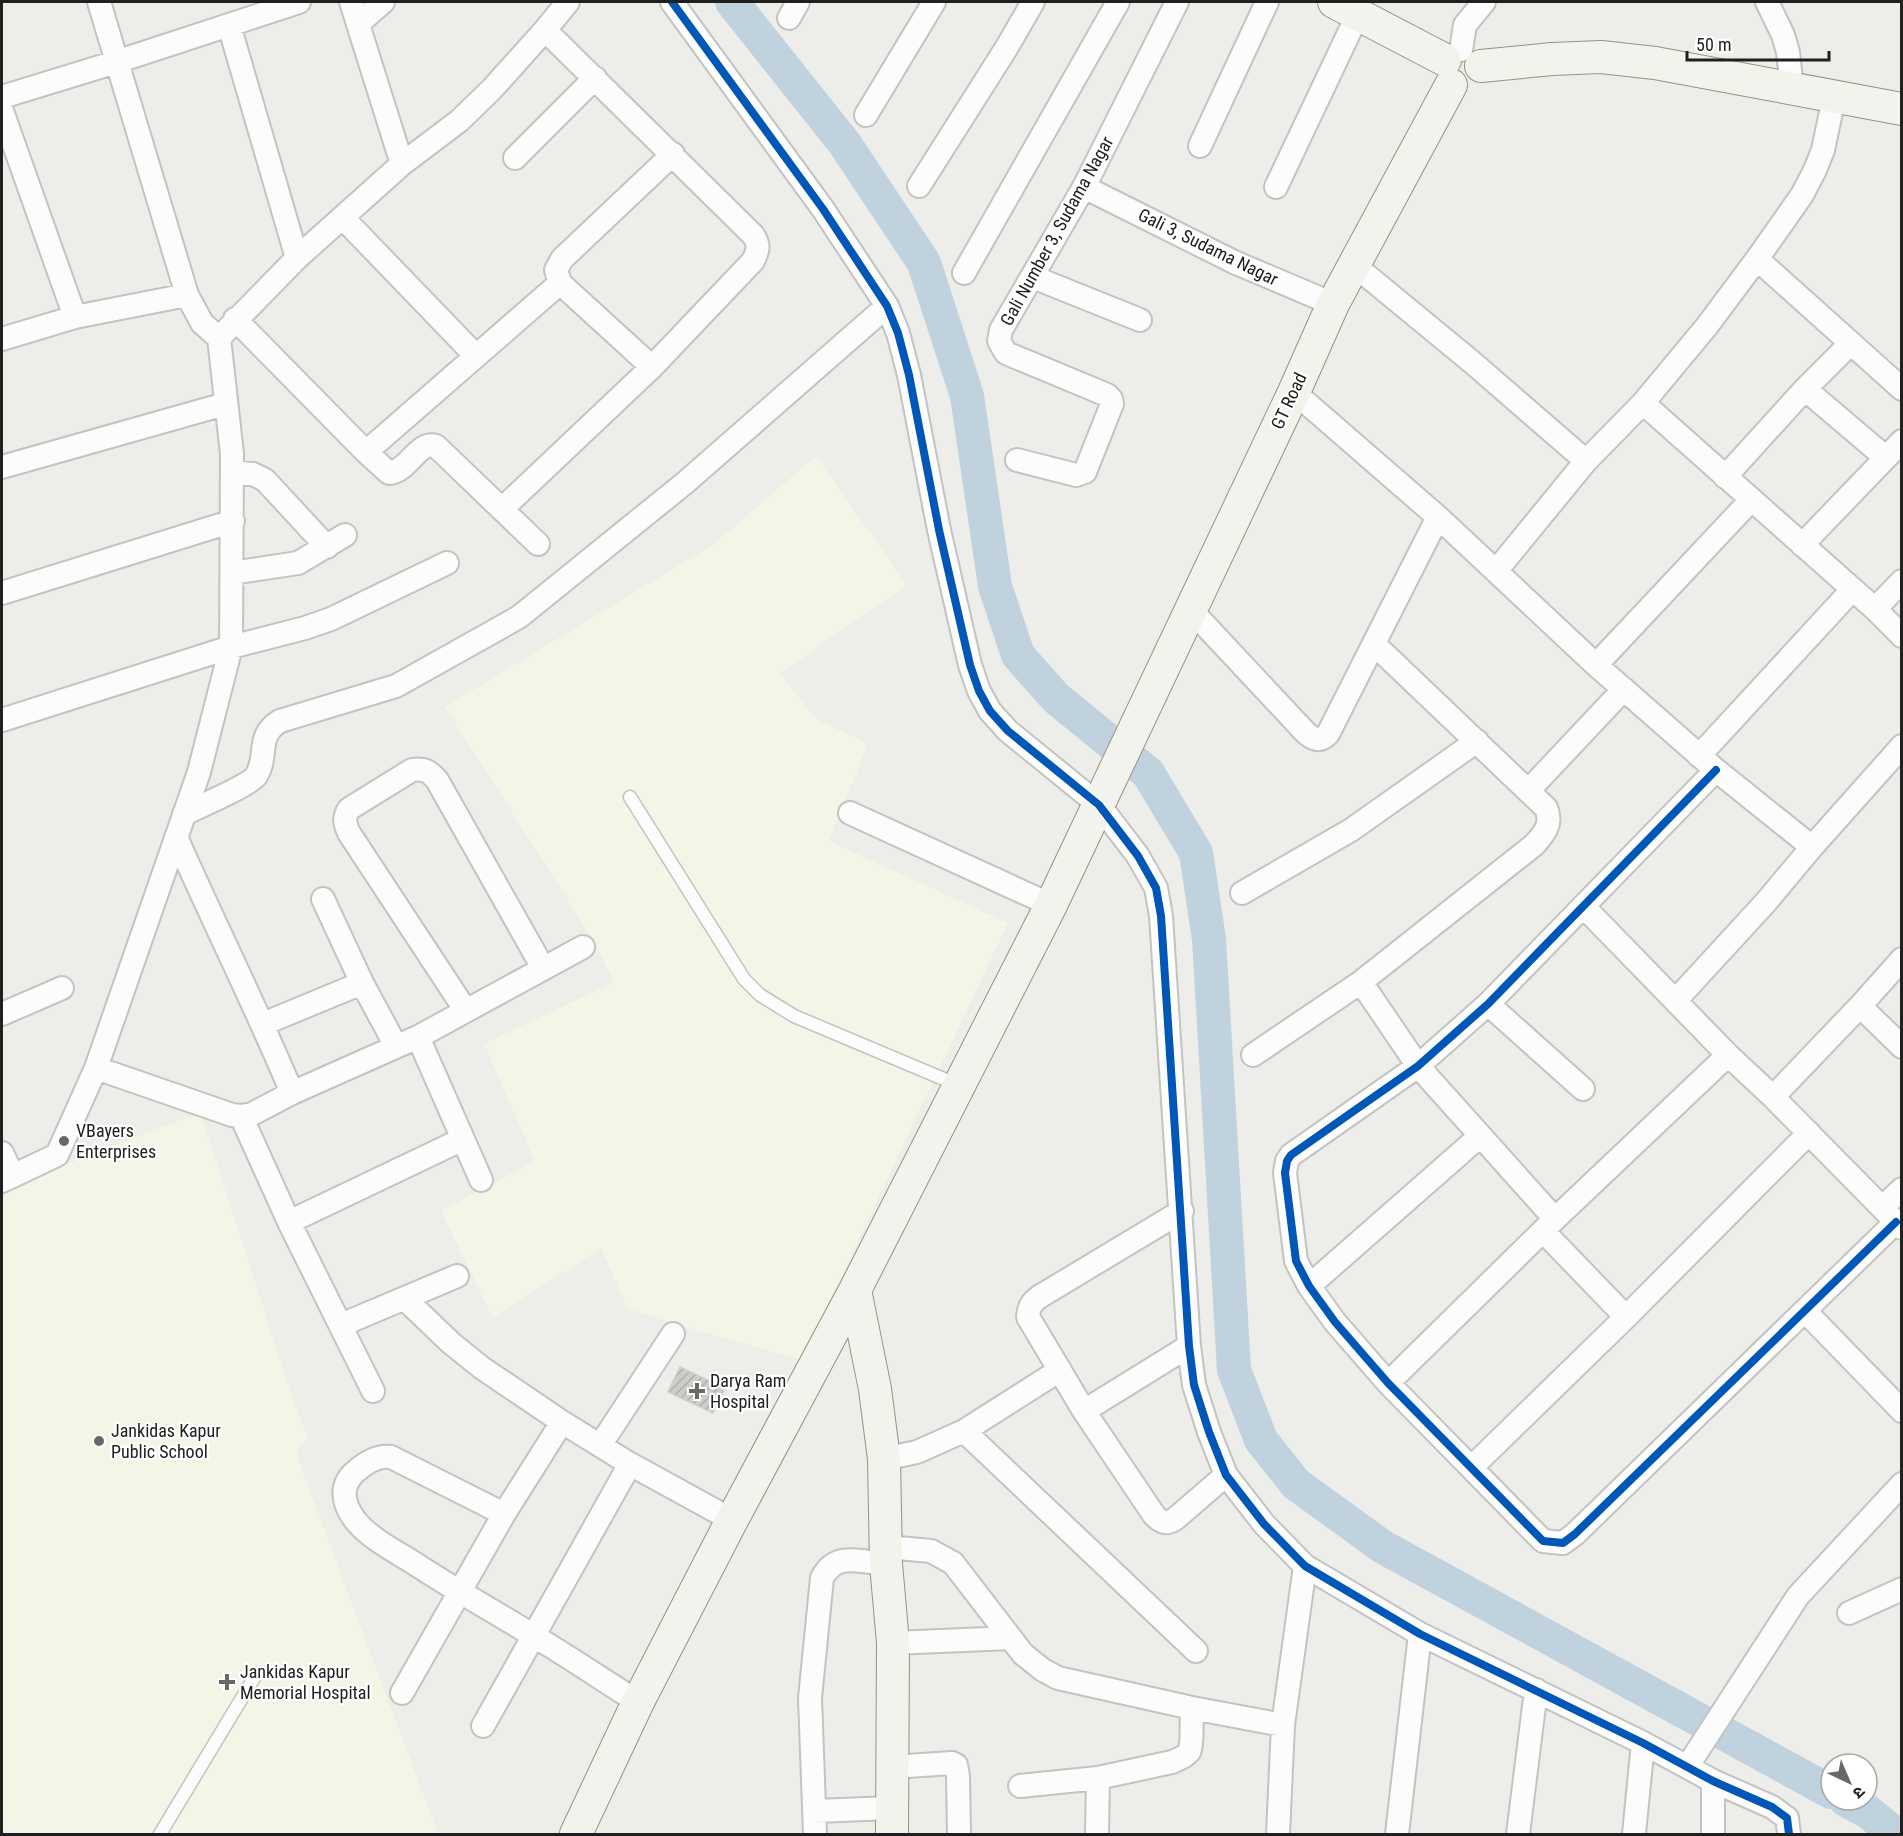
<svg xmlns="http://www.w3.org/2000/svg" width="1903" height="1836" font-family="'Roboto Condensed','Noto Sans Devanagari',sans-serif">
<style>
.education{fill:#f3f5e6}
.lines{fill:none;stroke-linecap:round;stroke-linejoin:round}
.river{stroke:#c0d2dd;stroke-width:34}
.building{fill:url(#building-hatch);stroke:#d0cfca;stroke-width:1.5}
.lane-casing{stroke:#c3c3c1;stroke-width:15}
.street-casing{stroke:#c3c3c1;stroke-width:26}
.secondary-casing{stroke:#919682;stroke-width:34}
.lane{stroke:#fcfcfc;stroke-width:12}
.street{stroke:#fcfcfc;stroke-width:22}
.secondary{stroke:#f1f3ec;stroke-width:32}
.cycleway-casing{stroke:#fff;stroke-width:11}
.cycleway{stroke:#0057b8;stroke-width:8}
.poi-dot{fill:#686866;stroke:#fff;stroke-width:2}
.labels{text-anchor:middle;stroke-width:4.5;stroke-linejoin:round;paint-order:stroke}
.street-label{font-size:18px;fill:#202020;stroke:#fff}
.poi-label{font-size:18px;fill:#202020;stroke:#fff;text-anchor:start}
</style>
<defs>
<pattern id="building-hatch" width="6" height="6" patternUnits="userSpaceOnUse" patternTransform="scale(1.5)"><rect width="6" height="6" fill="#cecdca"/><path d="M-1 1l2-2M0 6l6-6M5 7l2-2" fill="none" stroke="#b1b0ad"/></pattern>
</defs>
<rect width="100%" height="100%" fill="#edede9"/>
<path class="education" d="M816 456 907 585 780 673 816 719 868 744 829 841 1008 923 802 1360 668 1322 627 1308 601 1248 493 1318 441 1211 535 1161 484 1044 614 982 592 938 445 707 714 544Z
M200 1112 295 1405 308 1437 296 1453 438 1834H2V1189Z"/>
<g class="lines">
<path class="river" d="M732 2 845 144 924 263 967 396 995 586 1018 655 1056 698 1148 773 1196 853 1209 939 1234 1370 1261 1440 1296 1484 1383 1547 1831 1792
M1846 1800 1868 1812 1895 1834"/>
</g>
<path class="building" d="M680 1367 725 1388 713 1413 668 1392Z"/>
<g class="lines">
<g class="lane-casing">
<path id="lane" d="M630 797 744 979 760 995 794 1016 958 1085
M160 1834 257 1673"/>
</g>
<g class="street-casing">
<path id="street" d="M99 2 187 295 202 323 219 338
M351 2 402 164
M672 2 823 209 887 306 898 333 909 375 939 530 970 665 979 691 990 711 1008 731 1099 805 1138 856 1156 888 1161 916 1189 1346 1194 1385 1209 1432 1226 1475 1264 1524 1305 1566 1420 1634 1643 1743 1713 1781 1772 1807 1787 1818 1789 1834
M1767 2 1783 35 1788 52 1792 89
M789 18 798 2
M359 23 383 2
M229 25 297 258
M1461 50 1465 25 1484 2
M2 97 116 62 299 2
M2 111 75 317
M866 115 934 2
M1200 146 1267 2
M515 158 595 78
M919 186 1007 47 1033 2
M1084 187 1234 262 1333 304
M1276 187 1358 14
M343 218 476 356
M1757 259 1902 389
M1354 265 1473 363 1586 461
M964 273 1118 2
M1033 277 1140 320
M235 319 366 452 389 473C408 472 418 440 436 446L538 544
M2 339 75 317 187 295
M652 367 560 283 556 270 562 259 673 154
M1805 389 1885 457
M1294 392 1438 517 1596 665 1716 770 1812 847
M1643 403 1875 609 1902 636
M366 452 560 283
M1017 460 1076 475 1085 472 1112 404 1111 399 1107 395 1006 353 999 341 1001 330 1084 187 1177 2
M2 467 225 404
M232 472 253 474 265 480 327 547
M1725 477 1805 389 1850 344
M502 509 652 367 753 261C758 251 760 245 753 235L545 30
M1802 545 1902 441
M1496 571 1586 461 1643 403 1707 326 1757 259 1802 195 1815 170 1823 150 1834 98
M232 573 298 563 345 535
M2 593 233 521
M1190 609 1306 733C1314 740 1320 742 1328 734L1438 517
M1875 609 1902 581
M1596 665 1751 500
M2 720 231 647 305 628 331 619 447 563
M1699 756 1852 590
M1716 770 1488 1004 1418 1066 1291 1155 1287 1161 1285 1173 1296 1261 1309 1286 1335 1322 1388 1383 1543 1541 1563 1543 1575 1534 1896 1222
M1528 791 1624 689
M850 813 1051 905
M184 814C198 807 248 786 256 776 269 756 255 736 280 721L396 686 519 617 686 482 887 306
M176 837C214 923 256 1007 292 1093
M1242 893 1351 830 1477 741
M323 899 362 983 396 1046
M1584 907 1728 1055 1773 1097 1902 1228
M1361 982 1418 1066 1555 1219
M1676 1000 1766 902 1812 847 1902 746
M1488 1004 1583 1089
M1860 1006 1902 1047
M466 1011 349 833C345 824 343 818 349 809L412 770C424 768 429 771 437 780L543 968
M2 1014 62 988
M263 1024 362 983
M418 1037 481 1180
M1253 1055 1361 982 1534 845C1544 834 1553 824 1546 808L1374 644
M96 1068 232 1115 241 1116 252 1114 292 1093 418 1037 583 947
M1773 1097 1860 1006 1902 959
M241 1116 289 1222 373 1391
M2 1153 13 1176
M2 1181 57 1155 96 1068 199 772 231 647 232 454 219 338 297 258 402 164 459 121 492 89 545 30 568 2
M1883 1207 1902 1189
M1182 1211 1039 1297C1031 1303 1029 1307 1028 1317L1084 1411 1154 1515C1161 1522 1166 1525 1175 1519L1226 1475
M289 1222 463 1139
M1543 1231 1626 1317
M1309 1286 1480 1136
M405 1299 451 1343 482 1368 562 1422 630 1464 732 1520
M1805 1311 1902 1411
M341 1325 457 1276
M1388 1383 1555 1219 1728 1055
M1084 1411 1189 1346
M964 1431 1196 1651
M601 1444 673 1334
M884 1459 917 1452 964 1431 1060 1370
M1472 1467 1626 1317 1809 1133
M504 1514 391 1457C377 1455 365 1463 355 1472 339 1486 343 1504 355 1520 370 1539 397 1552 417 1565 455 1590 495 1612 534 1636 569 1657 603 1680 638 1702
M887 1547 931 1551 953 1563 1023 1654 1043 1670 1058 1678 1192 1708 1283 1725
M1849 1613 1902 1589
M893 1643 1011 1638
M402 1693 504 1514 562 1422
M483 1726 630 1464
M892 1767 952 1763 956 1765 958 1776 959 1834
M1687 1767 1798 1596 1902 1484
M1020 1786 1098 1778 1172 1762C1177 1760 1185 1757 1189 1752 1193 1744 1191 1718 1192 1708
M815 1811 891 1808
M815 1834 810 1698 822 1578C836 1551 860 1562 886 1564
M1097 1834 1098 1778
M1278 1834 1283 1725 1305 1566
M1397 1834 1420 1634
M1518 1834 1536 1690
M1634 1834 1643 1743
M1713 1834V1781"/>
</g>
<g class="secondary-casing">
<path id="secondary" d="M1334 2 1445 60
M1481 66 1552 59 1601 57 1655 63 1902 109
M855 1290 875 1389 884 1459 886 1564 893 1643 892 1834
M576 1834 638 1702 732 1520 855 1290 1051 905 1294 392 1333 304 1451 85"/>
</g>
<use href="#lane" class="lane"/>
<use href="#street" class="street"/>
<use href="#secondary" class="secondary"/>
<g class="cycleway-casing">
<path id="cycleway" d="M672 2 823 209 887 306 898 333 909 375 939 530 970 665 979 691 990 711 1008 731 1099 805 1138 856 1156 888 1161 916 1189 1346 1194 1385 1209 1432 1226 1475 1264 1524 1305 1566 1420 1634 1643 1743 1713 1781 1772 1807 1787 1818 1789 1834
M1716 770 1488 1004 1418 1066 1291 1155 1287 1161 1285 1173 1296 1261 1309 1286 1335 1322 1388 1383 1543 1541 1563 1543 1575 1534 1896 1222"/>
</g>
<use href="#cycleway" class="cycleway"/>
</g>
<g class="poi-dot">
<circle cx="64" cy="1141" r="6"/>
<path d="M694 1382h6v6h6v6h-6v6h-6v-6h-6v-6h6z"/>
<circle cx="99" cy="1441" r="6"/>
<path d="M224 1673h6v6h6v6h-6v6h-6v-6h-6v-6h6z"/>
</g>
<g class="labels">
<g class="street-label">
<text transform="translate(1057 231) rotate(-61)" y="6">Gali Number 3, Sudama Nagar</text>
<text transform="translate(1208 247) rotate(26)" y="6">Gali 3, Sudama Nagar</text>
<text transform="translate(1289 401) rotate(-65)" y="6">GT Road</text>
</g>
<g class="poi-label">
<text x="76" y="1137">VBayers<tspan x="76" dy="21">Enterprises</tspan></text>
<text x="710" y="1387">Darya Ram<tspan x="710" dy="21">Hospital</tspan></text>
<text x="111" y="1437">Jankidas Kapur<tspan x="111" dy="21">Public School</tspan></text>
<text x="240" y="1678">Jankidas Kapur<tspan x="240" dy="21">Memorial Hospital</tspan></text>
</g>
</g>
<rect width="1903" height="1836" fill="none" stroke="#202020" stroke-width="6"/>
<g transform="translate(1849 1782) rotate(136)"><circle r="28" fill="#ffffff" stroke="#a6a6a6" stroke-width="1.5"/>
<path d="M0-4.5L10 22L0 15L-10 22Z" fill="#686866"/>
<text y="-9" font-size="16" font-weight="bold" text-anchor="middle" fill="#202020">उ</text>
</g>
<path d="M1687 51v9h142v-9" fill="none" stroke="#202020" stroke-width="3"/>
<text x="1696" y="51" font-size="18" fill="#202020" stroke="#ffffff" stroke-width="4.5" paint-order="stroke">50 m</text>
</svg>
